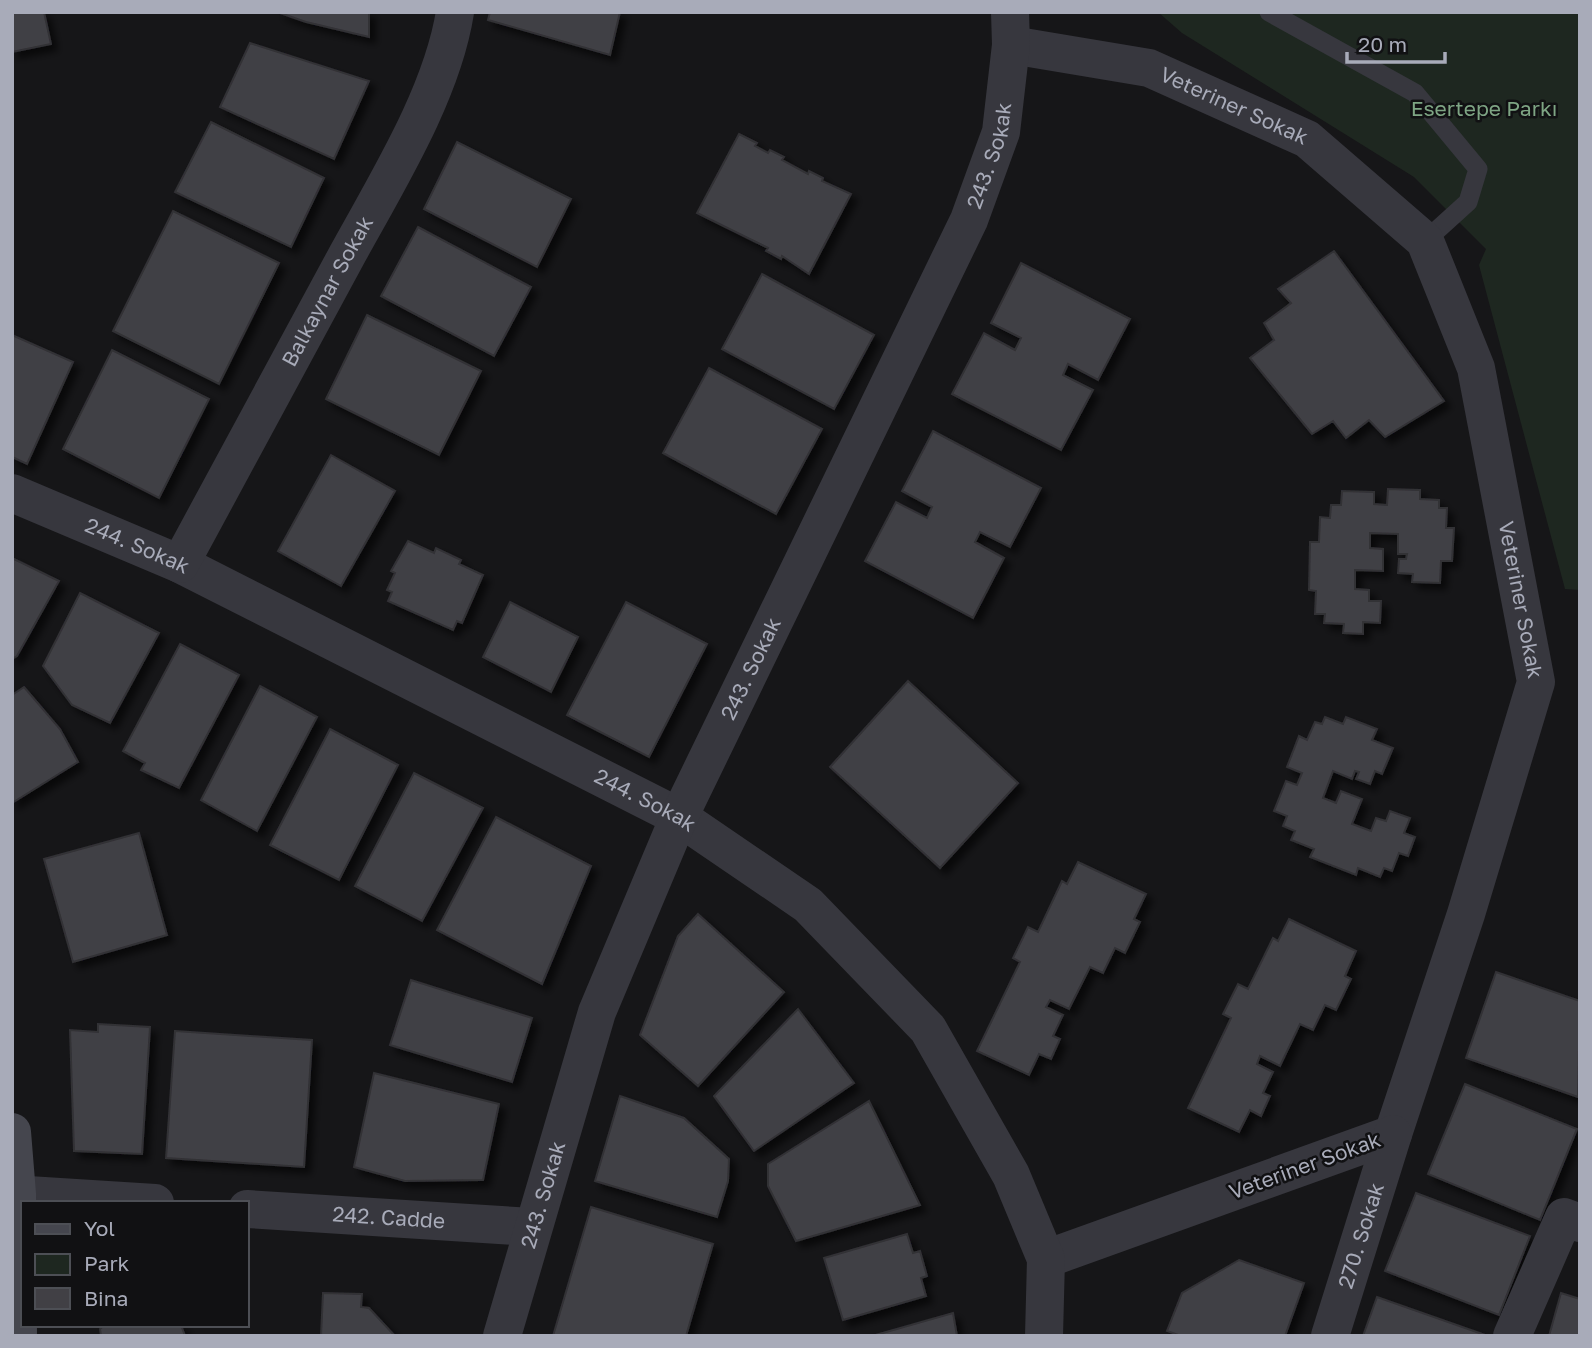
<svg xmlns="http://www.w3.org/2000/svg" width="1592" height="1348" font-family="'Golos Text',sans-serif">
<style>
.green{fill:#1e2720}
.building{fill:#414045;stroke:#313035;stroke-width:2;filter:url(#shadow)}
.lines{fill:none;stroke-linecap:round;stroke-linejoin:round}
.service{stroke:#37373e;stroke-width:19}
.minor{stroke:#37373e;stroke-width:38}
.secondary{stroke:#45464e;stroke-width:38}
.labels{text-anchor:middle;stroke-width:5;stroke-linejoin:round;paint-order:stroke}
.street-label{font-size:21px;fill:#a8abb9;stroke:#111113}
.park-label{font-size:21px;fill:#7ea584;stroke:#111113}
</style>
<defs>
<filter id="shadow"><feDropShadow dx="6" dy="6" stdDeviation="3.5" flood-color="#0009"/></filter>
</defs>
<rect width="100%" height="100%" fill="#161618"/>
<path class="green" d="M1158 12H1580V590L1565 589 1479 265 1486 249 1414 177 1182 33Z"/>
<path class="building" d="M12 12H44L51 44 12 52Z
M277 12H369V37L306 22Z
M490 12H620L610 55 488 20Z
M250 43 369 81 334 159 220 107Z
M211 122 324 178 291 247 175 192Z
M739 134 757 143 755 146 768 153 770 150 784 157 782 160 808 174 809 171 823 178 822 181 851 194 809 274 782 256 781 259 766 251 768 248 697 213Z
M457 142 571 199 537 267 424 209Z
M173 211 279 263 219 384 113 331Z
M418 227 531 287 494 356 381 296Z
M1334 251 1444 401 1385 437 1369 420 1346 438 1333 421 1312 434 1250 358 1274 340 1264 323 1291 303 1278 289Z
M1021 263 1130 319 1098 380 1068 364 1063 375 1093 390 1061 450 952 394 984 333 1015 350 1021 338 991 323Z
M762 274 874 335 834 409 722 349Z
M367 315 481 371 439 455 326 399Z
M12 335 73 362 27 464 12 457Z
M112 350 209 399 159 498 63 449Z
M709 368 822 429 776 514 663 453Z
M933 431 1041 488 1010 547 980 532 975 542 1004 558 973 618 865 561 896 502 927 518 932 507 902 491Z
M331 455 395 491 341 586 278 551Z
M1388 489 1420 490V499L1439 500V508H1447L1446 528H1454L1452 561H1441L1440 583 1412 582 1413 574 1398 573 1399 559H1406L1407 554H1398V534L1370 533V548L1383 549V571L1355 570V589L1369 590V601H1381L1380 623 1363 622V634L1343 633 1344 624 1324 623 1325 614H1315L1316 591 1309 590 1310 542H1319L1320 517 1330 518 1331 505H1341L1342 491 1374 492V504L1387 505Z
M408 541 434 553 436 548 461 560 459 564 483 575 462 623 457 621 453 630 388 601 392 592 387 590 395 573 391 571Z
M12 558 59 581 17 656 12 659Z
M80 593 159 633 110 723 72 705 43 666Z
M510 602 578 637 551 692 483 657Z
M626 602 707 644 649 757 567 715Z
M180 644 239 675 179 788 141 770 145 763 123 751Z
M908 681 1018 783 940 868 830 767Z
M260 686 317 717 257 831 201 800Z
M24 687 60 729 78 762 12 803V695Z
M1325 717 1343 724 1346 717 1377 729 1372 740 1393 748 1382 774 1375 771 1370 784 1356 779 1359 772 1355 771 1352 779 1333 771 1323 798 1336 803 1341 791 1362 799 1352 824 1371 831 1376 818 1386 821 1390 811 1410 818 1404 833 1415 837 1408 856 1399 853 1392 871 1384 868 1380 877 1358 868 1356 875 1310 857 1314 849 1291 840 1295 831 1283 826 1287 816 1274 811 1286 781 1297 785 1302 773 1287 767 1299 736 1307 740 1315 722 1322 724Z
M330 729 398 765 339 880 270 845Z
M414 773 483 808 422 921 355 886Z
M496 817 591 866 542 984 437 930Z
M139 833 167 935 73 962 44 859Z
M1078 862 1146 894 1134 919 1140 922 1125 953 1115 948 1103 973 1090 967 1069 1009 1050 1000 1046 1007 1063 1015 1053 1036 1060 1039 1051 1059 1039 1054 1029 1075 977 1051 1020 962 1013 958 1028 927 1038 932 1062 881 1067 884Z
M698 914 784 992 698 1086 640 1035 678 936Z
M1289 919 1356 951 1345 976 1351 979 1336 1010 1325 1005 1313 1030 1300 1024 1280 1066 1260 1056 1257 1064 1273 1072 1263 1093 1270 1096 1261 1116 1250 1110 1239 1132 1188 1108 1231 1018 1223 1014 1238 984 1248 989 1273 938 1278 941Z
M1496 972 1580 1001 1578 1097 1466 1058Z
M411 980 532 1018 512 1082 390 1045Z
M798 1009 854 1083 754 1151 714 1096Z
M98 1024 150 1027 142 1154 74 1151 70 1030 98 1032Z
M175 1031 312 1040 304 1167 166 1158Z
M374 1073 499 1104 483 1180 405 1181 354 1167Z
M1465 1084 1577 1129 1540 1220 1428 1174Z
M620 1096 684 1118 729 1159 728 1181 717 1217 595 1181Z
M869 1101 920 1205 796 1241 768 1186V1164Z
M1416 1193 1530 1236 1499 1315 1385 1271Z
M591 1207 713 1244 686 1336H553Z
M907 1234 913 1253 920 1251 927 1276 921 1278 926 1296 843 1320 824 1258Z
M1239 1260 1304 1283 1285 1336H1181L1167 1331 1182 1293Z
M323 1293 362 1294 361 1307 369 1308 395 1336H321Z
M1561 1293 1580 1299V1336H1549Z
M1377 1297 1488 1336H1363Z
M953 1313 957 1336H872Z
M104 1325H181L185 1336H101L100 1329Z"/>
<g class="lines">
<path class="service" d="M1269 12 1415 93 1478 169 1468 202 1425 241"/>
<g class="minor">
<path id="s1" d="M1011 45 1149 68 1307 139 1425 241 1476 368 1536 682 1466 914 1393 1134 1046 1259"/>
<path id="s2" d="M12 493 180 564 679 817 808 905 928 1029 1011 1175 1046 1259 1044 1336"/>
<path id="s3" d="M180 564C236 461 292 358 347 255 387 182 442 94 455 12"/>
<path d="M12 1194 155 1203"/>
<path id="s4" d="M247 1209 532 1227"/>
<path id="s5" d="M502 1336 597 1012 679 817 969 220 1001 132 1011 45 1010 12"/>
<path id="s6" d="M1330 1336 1393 1134"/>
<path d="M1512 1336 1564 1217 1580 1223"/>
</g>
<path class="secondary" d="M12 1132 17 1194 18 1336"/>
</g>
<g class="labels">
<g class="street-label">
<text dy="7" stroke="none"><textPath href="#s1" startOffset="233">Veteriner Sokak</textPath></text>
<text dy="7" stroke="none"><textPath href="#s5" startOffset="1281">243. Sokak</textPath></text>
<text dy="7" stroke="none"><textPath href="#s3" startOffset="310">Balkaynar Sokak</textPath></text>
<text dy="7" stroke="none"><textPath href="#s2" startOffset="136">244. Sokak</textPath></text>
<text dy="7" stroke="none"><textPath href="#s1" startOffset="842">Veteriner Sokak</textPath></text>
<text dy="7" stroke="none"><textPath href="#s5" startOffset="714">243. Sokak</textPath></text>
<text dy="7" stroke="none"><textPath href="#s2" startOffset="704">244. Sokak</textPath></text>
<text transform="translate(1305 1166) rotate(-20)" y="7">Veteriner Sokak</text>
<text dy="7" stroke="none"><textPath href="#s5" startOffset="147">243. Sokak</textPath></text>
<text dy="7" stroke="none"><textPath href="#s4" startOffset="142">242. Cadde</textPath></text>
<text dy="7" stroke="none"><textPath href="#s6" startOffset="105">270. Sokak</textPath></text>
</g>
<g class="park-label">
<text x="1484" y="116">Esertepe Parkı</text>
</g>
</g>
<rect width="1592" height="1348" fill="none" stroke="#a8abb9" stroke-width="28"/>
<rect x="21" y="1201" width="228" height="126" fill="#111113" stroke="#4d4f55" stroke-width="2"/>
<rect x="35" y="1224" width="35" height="10" fill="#45464e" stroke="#4d4f55" stroke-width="2"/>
<text x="84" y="1236" font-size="21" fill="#a8abb9">Yol</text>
<rect x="35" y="1254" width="35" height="21" fill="#1e2720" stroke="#4d4f55" stroke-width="2"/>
<text x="84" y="1271" font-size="21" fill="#a8abb9">Park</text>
<rect x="35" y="1288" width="35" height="21" fill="#414045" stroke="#4d4f55" stroke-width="2"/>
<text x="84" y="1306" font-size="21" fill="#a8abb9">Bina</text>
<path d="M1347 52v10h98v-10" fill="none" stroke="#a8abb9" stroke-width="3.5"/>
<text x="1358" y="52" font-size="21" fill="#a8abb9" stroke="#111113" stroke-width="5" paint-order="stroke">20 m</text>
</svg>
